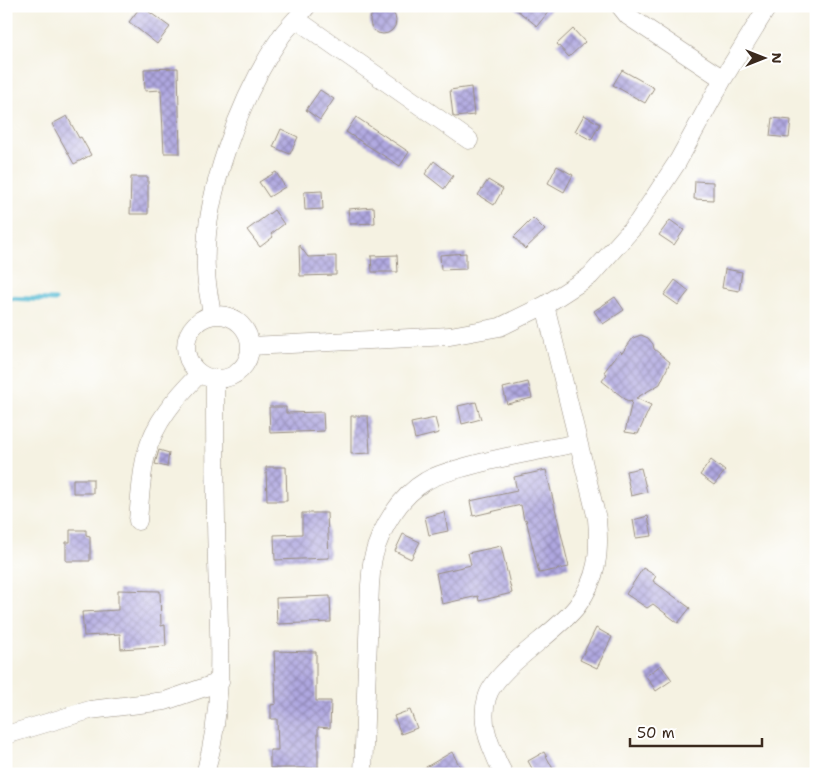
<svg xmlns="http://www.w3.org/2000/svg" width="822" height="780" font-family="'Shantell Sans',sans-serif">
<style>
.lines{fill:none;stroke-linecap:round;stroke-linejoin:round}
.stream{stroke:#56bbd4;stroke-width:5}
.building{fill:url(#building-cross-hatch)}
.minor-casing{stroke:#988e80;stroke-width:19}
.minor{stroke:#fff;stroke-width:18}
</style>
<defs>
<pattern id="building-cross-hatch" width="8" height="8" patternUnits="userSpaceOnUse" patternTransform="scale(1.25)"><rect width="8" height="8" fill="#afa7e0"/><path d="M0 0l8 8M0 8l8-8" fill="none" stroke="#9088b5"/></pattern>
</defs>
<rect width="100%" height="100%" fill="#fff"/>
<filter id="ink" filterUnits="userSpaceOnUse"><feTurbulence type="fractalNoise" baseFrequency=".02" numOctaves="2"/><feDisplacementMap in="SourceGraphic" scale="10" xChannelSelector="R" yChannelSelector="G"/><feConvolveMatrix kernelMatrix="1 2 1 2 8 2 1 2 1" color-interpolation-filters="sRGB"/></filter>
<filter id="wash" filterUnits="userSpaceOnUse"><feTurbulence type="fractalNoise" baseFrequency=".0096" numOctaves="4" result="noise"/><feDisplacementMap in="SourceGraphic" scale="20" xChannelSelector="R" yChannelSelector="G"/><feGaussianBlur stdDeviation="1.12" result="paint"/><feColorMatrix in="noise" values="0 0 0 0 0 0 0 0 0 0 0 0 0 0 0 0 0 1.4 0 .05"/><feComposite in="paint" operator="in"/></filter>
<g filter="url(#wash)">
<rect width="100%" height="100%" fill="#f5f2e2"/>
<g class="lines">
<path class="stream" d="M6 298 55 300"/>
</g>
<g id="blocks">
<path class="building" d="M141 6 170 27 157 44 129 22Z
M512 6H553L537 26Z
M370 21a13 13 0 1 1 26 0a13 13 0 1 1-26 0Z
M573 29 585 42 569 57 557 44Z
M178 68 180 153H164L161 90 145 91 144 69Z
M622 70 654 88 645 103 613 85Z
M471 87 474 115 455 117 453 116 450 90Z
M320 90 334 99 320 120 306 110Z
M584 115 600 124 591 140 575 131Z
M67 116 79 138 81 137 91 155 74 164 52 124Z
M356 117 409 152 400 166 346 132Z
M772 118 791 120 789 138 770 136Z
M281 129 298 137 290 154 273 147Z
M434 161 453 176 444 189 425 174Z
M557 166 573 175 564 192 548 183Z
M276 172 285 187 269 197 259 182Z
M131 177H148V214H130Z
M488 180 503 189 494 205 478 195Z
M695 181 713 182V200L694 199Z
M322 191 323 209 305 210 304 192Z
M374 207 375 223 350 224 348 209Z
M274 210 284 224 271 234 273 237 260 247 247 230Z
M533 218 545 230 525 249 514 237Z
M670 220 684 230 674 245 659 235Z
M299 245 308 257 336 256V275L300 276Z
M466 253V269L441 270 440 255Z
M397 255 398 272H372L371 256Z
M725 269 742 272 739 291 722 288Z
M675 280 689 291 678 305 664 295Z
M615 297 624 310 603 324 594 311Z
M641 335 648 338 653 344 654 349 670 362 660 384 636 398 651 405 638 434 625 432 632 401 629 402 602 381 607 374 604 372 620 351 622 353 633 338Z
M528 382 532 398 507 404 503 388Z
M476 402 481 419 462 424 458 406Z
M269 407H286V413L323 412 324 431 270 433Z
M351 416H368L370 453 351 454Z
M435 418 439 433 415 439 411 423Z
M159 450 169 453 167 467 155 464Z
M711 460 725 471 714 485 700 475Z
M266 467H286L287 501H267Z
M641 468 647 492 631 496 626 471Z
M546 470 569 567 539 573 526 519 524 520 521 505 473 516 470 501 517 491 514 477Z
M73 479H93V493H73Z
M444 512 448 531 429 535 425 517Z
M302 513H327L329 558 275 560 274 535 302 534Z
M648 516 652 536 636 538 633 520Z
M70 530H86V535L90 536V561H66V542H70Z
M403 534 420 542 411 559 395 551Z
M501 546 512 593 479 601 478 596 442 604 436 573 471 565 468 553Z
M643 568 656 576 653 581 690 608 678 623 653 604 647 608 626 594Z
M118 590 160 591 161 626 165 625 166 646 121 649 120 634 84 636 82 612 118 610Z
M330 596 331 622 277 624 276 598Z
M596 628 612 637 597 668 580 660Z
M274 651 316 652V701H331L330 728 318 727V768H270V750H278L277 719H271V705L276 704Z
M661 665 672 680 656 691 646 676Z
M410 710 417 728 401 734 394 716Z
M452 752 464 774H414Z
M544 752 553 769 545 774H535L528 761Z"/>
</g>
</g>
<g filter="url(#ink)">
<use href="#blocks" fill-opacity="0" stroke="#988e80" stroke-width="1"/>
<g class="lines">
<g class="minor-casing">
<path id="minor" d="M620 6 628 16 723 79
M296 19 469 140
M186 347a32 32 0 1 1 64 0a32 32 0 1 1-64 0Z
M212 315C210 300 206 285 206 270 202 197 241 95 282 35 290 25 299 16 307 6
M251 346 450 336 500 327 545 305 590 276 638 222 678 161 723 79 768 6
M138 521C140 499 141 475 146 455 154 422 177 397 199 374
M6 735 90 710 165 701 220 682
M205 774C225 704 219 634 217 562 215 501 215 441 215 380
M363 774 370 585C371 576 371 567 373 558 380 529 400 496 426 481 439 473 455 470 469 466 505 456 542 450 578 443
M504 774C498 765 495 755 491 746 485 731 482 714 487 698 494 669 557 633 577 606 598 578 600 552 597 519L545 305"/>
</g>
<use href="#minor" class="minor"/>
</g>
</g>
<rect width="822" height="780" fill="none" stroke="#fff" stroke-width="25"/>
<g transform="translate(764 58) rotate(90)" stroke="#ffffff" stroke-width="4" paint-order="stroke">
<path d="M0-4L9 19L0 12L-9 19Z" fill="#3b2a1e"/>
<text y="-8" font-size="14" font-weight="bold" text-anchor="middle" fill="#3b2a1e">N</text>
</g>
<path d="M630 738v8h132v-8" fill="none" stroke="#3b2a1e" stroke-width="2.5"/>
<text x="637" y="738" font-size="15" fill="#3b2a1e" stroke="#ffffff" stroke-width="4" paint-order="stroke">50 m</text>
</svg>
